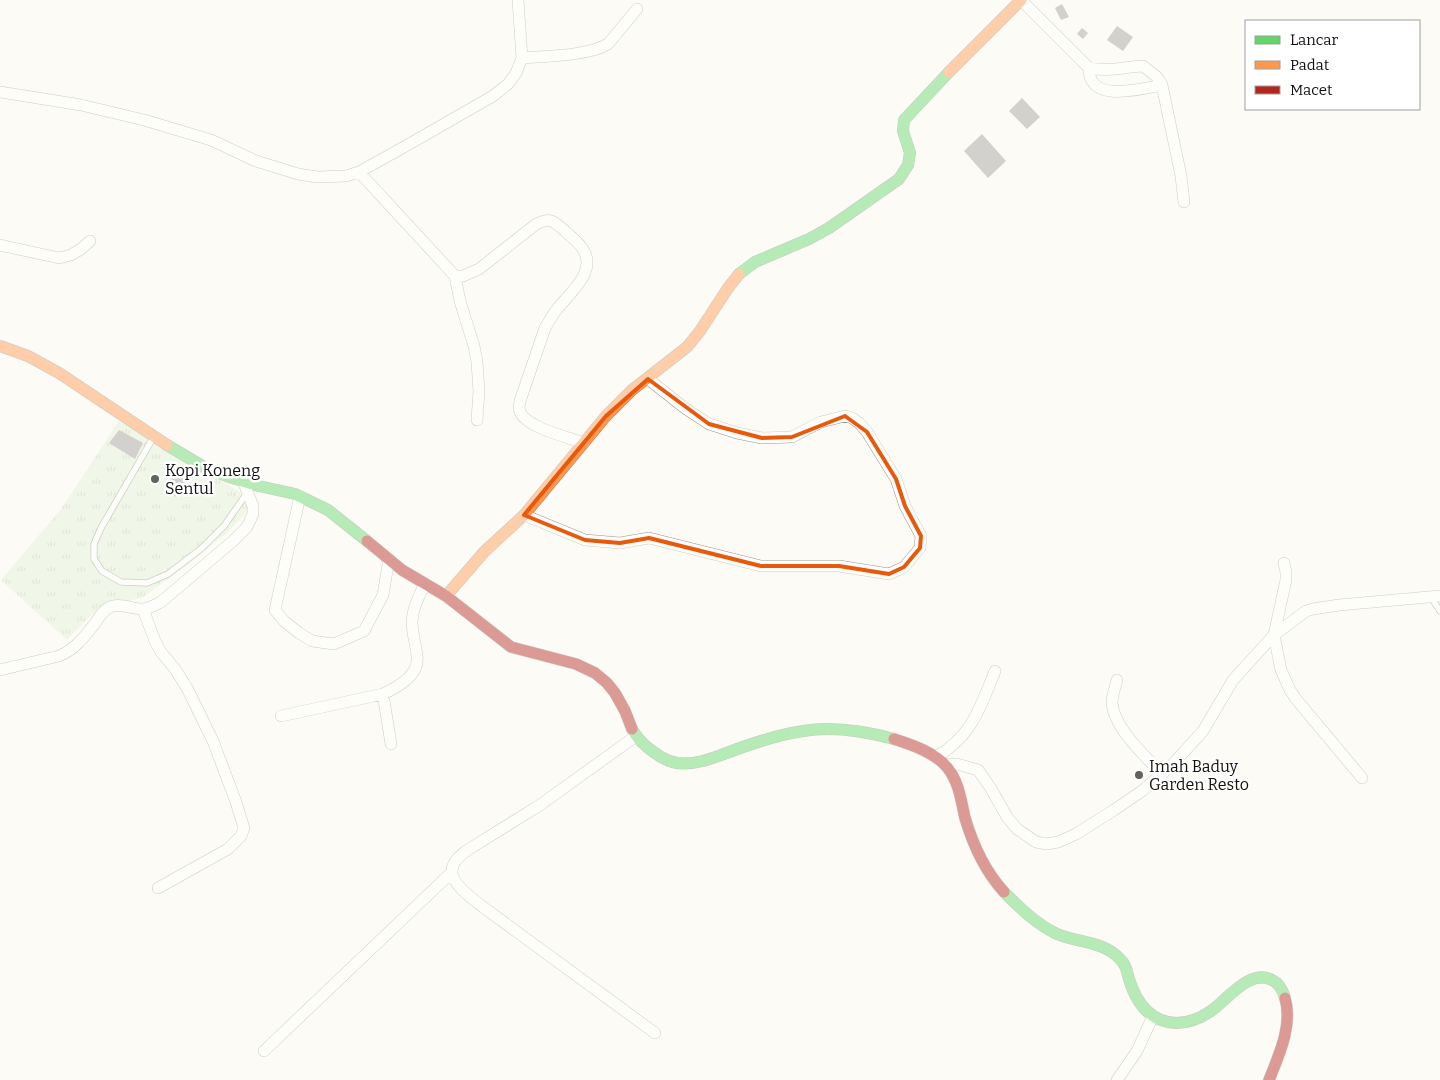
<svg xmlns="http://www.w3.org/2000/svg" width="1440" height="1080" font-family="Bitter,serif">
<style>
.park{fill:url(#park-tufts)}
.building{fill:#a09e9b}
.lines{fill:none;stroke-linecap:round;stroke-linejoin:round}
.lane-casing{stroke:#969694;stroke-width:7}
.street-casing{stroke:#969694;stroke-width:12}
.fast-casing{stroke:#8d8c8a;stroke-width:12}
.slow-casing{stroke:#8d8c8a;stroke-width:12}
.jam-casing{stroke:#8d8c8a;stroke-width:12}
.lane{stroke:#fffefe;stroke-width:5.5}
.street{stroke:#fffefe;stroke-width:11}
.fast{stroke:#63d668;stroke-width:11}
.slow{stroke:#ff974d;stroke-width:11}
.jam{stroke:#b3261e;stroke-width:11}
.marked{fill:none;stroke:#e8590c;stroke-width:4;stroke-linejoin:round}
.poi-dot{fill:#636260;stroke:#fff;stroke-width:2}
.labels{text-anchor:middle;stroke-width:5;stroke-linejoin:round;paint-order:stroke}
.poi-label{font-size:16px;fill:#101010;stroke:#fff;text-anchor:start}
</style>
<defs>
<pattern id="park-tufts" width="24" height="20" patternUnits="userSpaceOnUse" patternTransform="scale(1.25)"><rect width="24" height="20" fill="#e4f1d7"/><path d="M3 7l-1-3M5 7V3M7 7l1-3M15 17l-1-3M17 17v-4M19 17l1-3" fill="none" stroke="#c3ceb8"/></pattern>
</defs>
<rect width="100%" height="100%" fill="#fcfbf6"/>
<path class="park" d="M119 421 242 493 248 511 227 533 186 566 142 598 100 606 67 640 1 580 61 509Z"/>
<path class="building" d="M1062 4 1069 17 1061 20 1055 8Z
M1117 26 1133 37 1123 51 1107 40Z
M1082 28 1088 33 1083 39 1077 34Z
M1022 98 1040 117 1027 129 1009 111Z
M982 134 1006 161 988 178 964 151Z
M119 430 143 443 135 459 109 443Z
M179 468 190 476 176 497 164 487Z"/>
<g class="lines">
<g class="lane-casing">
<path id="lane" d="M153 438 101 528 94 544V559L102 571 121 582 147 583 168 574 202 548 224 526 247 493
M1431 597 1440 611"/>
</g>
<g class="street-casing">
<path id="street" d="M1021 0 1089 68C1108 72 1124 67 1143 66L1157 77 1162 85 1181 176 1184 202
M522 58C546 56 588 56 608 44L637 9
M1089 68C1088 104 1141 89 1162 85
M0 92 81 105 144 120 211 140 256 161 298 174 317 177 346 176 359 172 404 147 493 96 508 84 516 73 522 58 518 0
M359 172 455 276 460 301 474 346 477 362 479 391 477 420
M0 245 59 258 71 255 81 249 90 241
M455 276H463L479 269 535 225C549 217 553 220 565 231 571 237 580 243 584 251 596 272 570 293 558 308 553 314 549 321 545 328L520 401C519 405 519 409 520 412 527 428 568 437 584 443
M300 496 275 610 284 621 299 633 312 641 334 644 364 631 383 595 389 559
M524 515 585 540 620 543 649 538 761 566H839L889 574 904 567 920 548 921 536 905 506 896 479 867 432 859 423 852 418 845 416 821 422 792 437 762 438 737 433 709 424 686 409 648 379
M1284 563 1286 572V580L1274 635 1281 670 1290 690 1296 699 1362 778
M143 609 155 641 161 652 175 669 187 688 213 741 236 802 244 828 241 836 228 849 158 888
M0 670 59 656C76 649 85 636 96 622 99 617 103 611 108 608 118 602 132 609 143 609 150 608 155 605 161 602L233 541 247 527 253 514V506L243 481
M1117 680C1115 688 1112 695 1112 703 1114 728 1145 756 1162 774
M383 694 391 744
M281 716 383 694C398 687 420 675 417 656 416 644 412 633 412 621 413 607 419 596 425 584
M636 736 540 805 466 851C460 856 452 862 452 871 451 884 474 900 483 907L655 1033
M936 757C972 736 980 708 995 671
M946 765 957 764 978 770 990 787 1007 817 1017 829 1036 842 1047 844 1058 842 1076 834 1114 810 1142 791 1172 765 1203 731 1233 680 1274 635 1306 611 1313 609 1339 605 1440 596
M264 1051 452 872
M1117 1080 1137 1051 1153 1016"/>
</g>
<g class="fast-casing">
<path id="fast" d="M739 274 755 262 809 239 829 228 899 179 908 165 910 153 903 131 904 120 949 72
M167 445 204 467 229 477 259 486 295 494 328 510 367 541
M632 729C636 736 641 742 647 747 656 754 665 761 677 763 698 766 720 755 740 748 760 741 781 734 803 731 833 726 864 731 894 739
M1004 892C1020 908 1036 924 1057 934 1079 943 1103 941 1120 959 1126 964 1127 972 1129 979 1136 1002 1149 1022 1176 1023 1188 1023 1201 1018 1211 1011 1227 1000 1250 968 1272 980 1279 983 1283 991 1285 998"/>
</g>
<g class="slow-casing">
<path id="slow" d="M949 72 1021 0
M0 346 28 356 59 373 167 445
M446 596 484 552 524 515 606 416 632 390 687 347 700 331 728 288 739 274"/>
</g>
<g class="jam-casing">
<path id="jam" d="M367 541 402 570 446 596 511 647 576 664 595 673 607 683 615 693 625 711 632 729
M894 739C912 745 934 752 947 767 959 782 961 800 965 818 973 845 984 870 1004 892
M1269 1080C1279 1055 1293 1025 1285 998"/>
</g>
<use href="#lane" class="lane"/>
<use href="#street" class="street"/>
<use href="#fast" class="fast"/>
<use href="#slow" class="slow"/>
<use href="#jam" class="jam"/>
</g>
<path d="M0 0H1440V1080H0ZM648 379 709 424 762 438 792 437 845 416 867 432 896 479 905 506 921 536 920 548 904 567 889 574 839 566H761L649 538 620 543 585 540 524 515 606 416Z" fill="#fcfbf6" fill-opacity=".55" fill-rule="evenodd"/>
<path class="marked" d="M648 379 709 424 762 438 792 437 845 416 867 432 896 479 905 506 921 536 920 548 904 567 889 574 839 566H761L649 538 620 543 585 540 524 515 606 416Z"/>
<g class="poi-dot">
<circle cx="155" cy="479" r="5"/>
<circle cx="1139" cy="775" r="5"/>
</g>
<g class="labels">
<g class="poi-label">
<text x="165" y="476">Kopi Koneng<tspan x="165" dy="18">Sentul</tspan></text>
<text x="1149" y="772">Imah Baduy<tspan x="1149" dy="18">Garden Resto</tspan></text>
</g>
</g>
<rect x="1245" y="20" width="175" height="90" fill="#ffffff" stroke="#9f9f9f"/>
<rect x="1255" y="36" width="25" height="8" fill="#63d668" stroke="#9f9f9f"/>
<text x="1290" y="45" font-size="15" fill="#101010">Lancar</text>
<rect x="1255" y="61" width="25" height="8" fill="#ff974d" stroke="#9f9f9f"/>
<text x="1290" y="70" font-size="15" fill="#101010">Padat</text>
<rect x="1255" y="86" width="25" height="8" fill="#b3261e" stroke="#9f9f9f"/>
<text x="1290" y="95" font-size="15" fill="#101010">Macet</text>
</svg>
